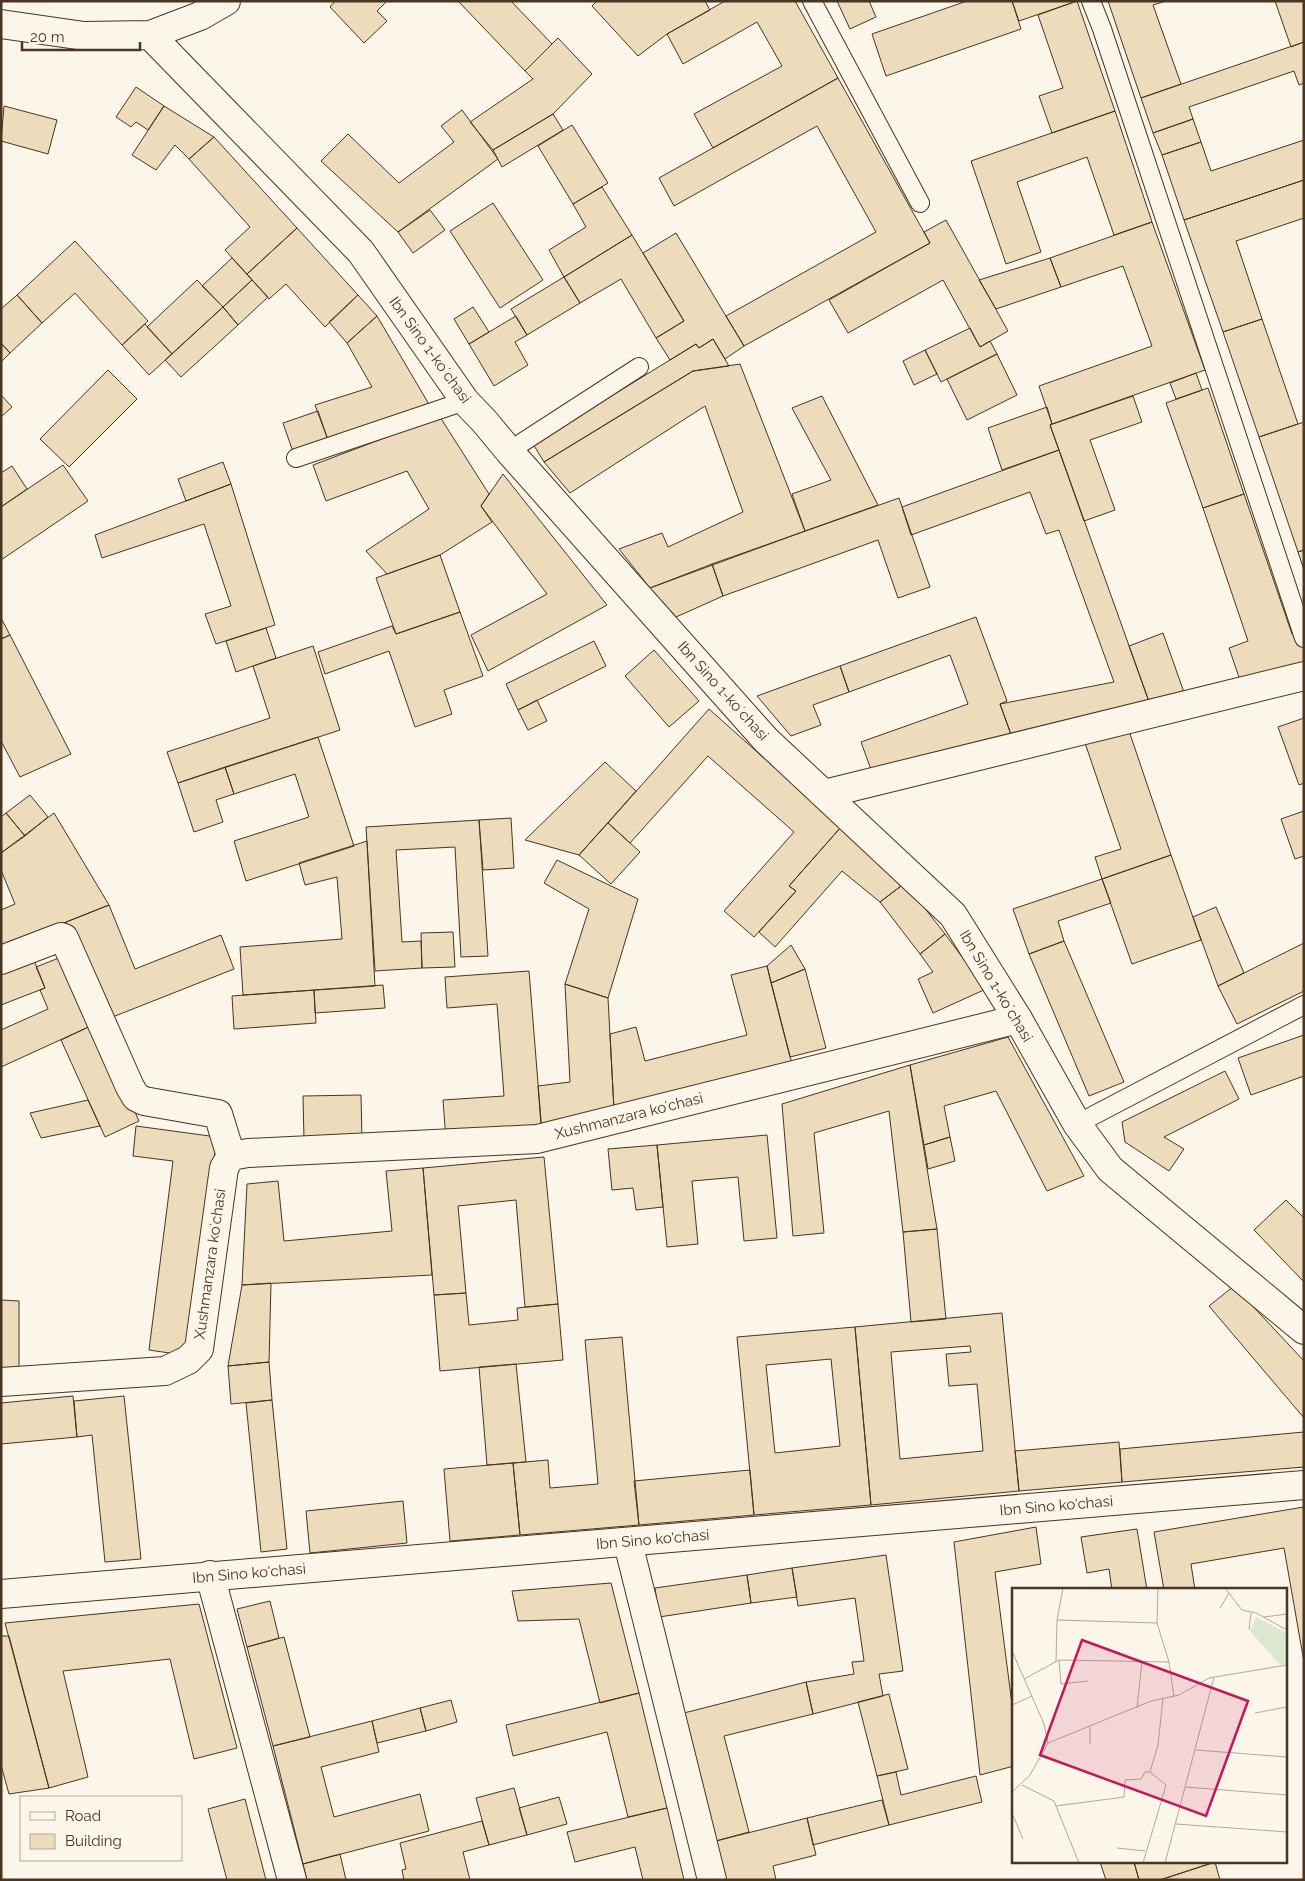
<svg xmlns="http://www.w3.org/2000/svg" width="1305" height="1881" font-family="Raleway,sans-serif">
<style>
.building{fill:#ecdcbc;stroke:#4a3520;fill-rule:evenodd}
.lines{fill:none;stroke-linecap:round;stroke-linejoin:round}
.lane-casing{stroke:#4a3520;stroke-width:20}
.street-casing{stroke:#4a3520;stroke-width:30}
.secondary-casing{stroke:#4a3520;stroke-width:30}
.lane{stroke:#fbf6e9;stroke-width:18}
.street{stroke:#fbf6e9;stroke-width:28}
.secondary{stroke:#fbf6e9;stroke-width:28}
.labels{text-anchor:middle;stroke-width:4;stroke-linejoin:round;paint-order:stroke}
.street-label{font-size:15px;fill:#4a3520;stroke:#fbf6e9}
.inset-road{fill:none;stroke:#b4a999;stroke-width:1}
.view{fill:#c2185b;fill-opacity:0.15;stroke:#c2185b;stroke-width:2.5}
.inset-edge{fill:none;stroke:#4a3520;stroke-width:2.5}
</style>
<rect width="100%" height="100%" fill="#fbf6e9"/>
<path class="building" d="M335 1H387L377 11 387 21 364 43 330 7Z
M458 1H511L552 44 525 71Z
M597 1H705L710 10 667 34 638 56 592 6Z
M725 1H795L838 78 713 148 694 114 782 66 757 22 683 64 667 34Z
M837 1H869L876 17 850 29Z
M967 1H1012L1021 29 886 76 872 34Z
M1012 1H1077L1019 21Z
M1077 1 1115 111 1052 133 1039 96 1063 88 1038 15Z
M1108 1H1166L1153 5 1181 84 1141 98Z
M1275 1H1304V42L1291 47Z
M558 38 592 74 553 114 493 150 470 122 533 79 525 71Z
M1304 42V83L1299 85 1294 71 1189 107 1193 119 1153 133 1141 98Z
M838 78 930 243 744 346 726 316 876 232 817 126 674 206 659 178Z
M136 87 164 106 148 130 136 122 131 127 116 117Z
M4 106 57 120 48 154 1 141Z
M164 106 214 137 189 159 175 145 156 170 132 155Z
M462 110 498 159 398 232 321 161 348 134 399 183 454 142 441 126Z
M1115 111 1152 222 1114 235 1087 157 1017 182 1041 252 1006 264 971 161Z
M553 114 563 130 502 167 493 150Z
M1193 119 1201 142 1162 155 1153 133Z
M572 125 608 183 573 204 538 146Z
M214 137 297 228 247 274 225 250 250 227 189 159Z
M1304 140V180L1184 220 1162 155 1201 142 1211 171Z
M1304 180V218L1236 241 1262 319 1223 332 1184 220Z
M602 187 632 235 564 277 549 250 586 227 573 204Z
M493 203 543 280 500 308 450 231Z
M430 210 445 230 413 253 398 232Z
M946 220 1008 331 980 347 943 280 848 333 829 300 930 243 924 232Z
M1152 222 1205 370 1052 424 1039 386 1152 346 1123 266 1061 287 1050 258Z
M297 228 358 295 325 327 286 284 269 299 247 274Z
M676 233 744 346 725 359 713 339 699 348 696 344 670 360 656 338 684 321 643 253Z
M632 235 684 321 656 338 621 279 580 303 564 277Z
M75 241 148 321 122 345 75 293 42 323 17 295Z
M232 258 252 280 223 307 202 286Z
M1050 258 1061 287 996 309 979 280Z
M564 277 580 303 527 335 511 309Z
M197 280 223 307 172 354 147 327Z
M252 280 268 297 238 325 223 307Z
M17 295 42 323 10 353 1 343V309Z
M358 295 377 316 347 343 329 322Z
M223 307 238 325 181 377 165 360Z
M473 307 489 332 469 344 454 319Z
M377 316 430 406 328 440 315 405 372 387 347 343Z
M516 316 527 335 515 342 528 365 494 386 469 344Z
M1262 319 1298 424 1259 437 1223 332Z
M145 324 172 354 149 375 122 345Z
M970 328 980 347 990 341 997 354 941 382 925 350Z
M713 339 729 366 693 371 544 462 533 444 696 344 699 348Z
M1 343 10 353 1 362Z
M925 350 937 374 914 385 903 361Z
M997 354 1017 395 967 420 947 379Z
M740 364 805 531 650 588 619 549 662 533 668 547 743 512 705 406 570 493 544 462 693 371Z
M108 370 137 399 69 467 40 439Z
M1196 373 1202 390 1176 399 1170 383Z
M1208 388 1244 494 1203 508 1166 403Z
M1 395 12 407 1 417Z
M822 396 878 505 805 531 792 494 831 480 792 408Z
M1133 396 1142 422 1090 440 1115 510 1084 521 1050 425Z
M1047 407 1052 424 1050 425 1059 450 1002 470 988 428Z
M318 411 328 440 293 452 283 423Z
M440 417 489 494 481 506 492 522 440 555 387 574 366 551 429 509 407 471 326 501 313 465Z
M1304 422V550L1298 552 1259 437Z
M1059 450 1152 710 1013 740 1000 704 1114 682 1059 530 1046 534 1030 492 911 535 902 507Z
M223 462 231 484 186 501 178 479Z
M63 465 88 501 1 560V507Z
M12 466 27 489 1 507V473Z
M503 474 607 605 488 671 471 635 547 594 481 506Z
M231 484 275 625 216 644 205 614 231 606 204 524 102 558 95 535Z
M1244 494 1292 634 1298 632 1304 650V667L1243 689 1229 648 1248 641 1203 508Z
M899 498 930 587 898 598 878 540 723 596 712 564Z
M1304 550V570L1298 552Z
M440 555 460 612 396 634 376 578Z
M712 564 723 596 676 617 650 588Z
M460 612 483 676 444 690 452 714 415 727 389 651 325 674 318 652 392 626 396 634Z
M976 617 1007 701 1000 704 1013 740 873 775 861 742 968 704 950 655 849 692 840 666Z
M1 618 10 635 1 639Z
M266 628 276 658 236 672 226 641Z
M1163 633 1186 698 1152 710 1129 646Z
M10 635 71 754 20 777 1 741V639Z
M594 641 606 666 518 710 506 684Z
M313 646 340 730 178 783 167 752 270 718 253 666Z
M654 650 699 701 669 727 625 676Z
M840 666 849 692 813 705 821 725 791 736 757 696Z
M537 700 547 721 528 730 518 710Z
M709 709 841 827 789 886 796 891 754 937 724 911 794 832 708 756 630 843 608 823Z
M1304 718V783L1299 785 1278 727Z
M1126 722 1171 855 1102 879 1095 857 1121 849 1083 737Z
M318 737 354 846 246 881 234 841 309 817 295 774 234 794 225 767Z
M605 762 636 791 579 855 525 840Z
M225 767 234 794 216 800 223 822 194 832 178 783Z
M30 795 48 817 25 836 6 813Z
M1304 811V856L1295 859 1281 819Z
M6 813 25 836 1 853V817Z
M54 813 109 905 1 948V910L15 904 1 870V853Z
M511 818 514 868 483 870 479 820Z
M479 820 488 956 461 957 455 847 396 850 402 942 421 941 422 968 375 971 366 827Z
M608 823 640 852 611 884 579 855Z
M841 827 905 883 880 902 842 871 775 947 759 932 796 891 789 886Z
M367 841 375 986 243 995 240 947 342 939 337 877 305 885 299 863Z
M1171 855 1201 940 1132 964 1102 879Z
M557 860 638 899 608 998 565 984 589 909 544 883Z
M1102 879 1111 903 1058 921 1064 941 1029 954 1013 909Z
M905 883 945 934 920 954 880 902Z
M109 905 135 969 221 935 234 969 105 1020 66 922Z
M1216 907 1244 973 1218 986 1193 917Z
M453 932 455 967 422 968 421 933Z
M945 934 986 989 933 1013 918 979 933 972 920 954Z
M1064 941 1124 1082 1089 1096 1029 954Z
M1304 943V991L1237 1024 1218 986Z
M791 945 805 969 771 983 767 966Z
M32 955 45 988 1 1005V967Z
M64 956 95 1024 1 1067V1030L48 1009 40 990 45 988 36 967Z
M767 966 792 1064 614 1110 610 1034 636 1027 645 1061 747 1035 731 975Z
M805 969 826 1048 790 1057 771 983Z
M529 971 542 1133 446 1140 443 1100 504 1096 497 1004 447 1008 445 977Z
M565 984 608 998 614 1110 541 1125 538 1086 570 1082Z
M383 985 385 1008 315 1013 314 990Z
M314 990 316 1023 234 1029 232 996Z
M95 1024 139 1121 105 1137 61 1040Z
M1304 1035V1076L1251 1095 1238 1058Z
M1008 1037 1084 1176 1047 1191 996 1091 944 1106 950 1137 924 1145 910 1065Z
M910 1065 937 1229 903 1232 889 1111 814 1133 824 1233 793 1236 782 1104Z
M1225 1071 1239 1099 1164 1137 1184 1149 1169 1171 1125 1142 1122 1122Z
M361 1095 362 1139 304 1140 303 1096Z
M88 1100 100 1126 41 1138 30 1113Z
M136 1126 217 1137 190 1356 149 1350 173 1161 133 1156Z
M767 1135 777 1238 744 1241 738 1177 692 1181 698 1244 667 1247 657 1145Z
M950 1137 955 1161 928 1169 924 1145Z
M657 1145 663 1207 636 1210 633 1188 612 1190 608 1149Z
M544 1157 558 1304 525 1307 516 1200 458 1206 466 1293 434 1295 423 1168Z
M423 1168 432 1275 242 1285 247 1184 278 1181 284 1241 392 1231 386 1171Z
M1286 1200 1304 1218V1282L1254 1230Z
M937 1229 946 1319 911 1322 903 1232Z
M271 1283 269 1362 228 1366 242 1285Z
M1234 1286 1304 1361V1418L1209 1306Z
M466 1293 469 1325 518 1320 517 1308 558 1304 563 1360 440 1371 434 1295Z
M1 1300 19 1301V1378L1 1377Z
M1002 1313 1019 1491 871 1505 855 1327ZM970 1346 971 1352 946 1354 949 1386 977 1384 983 1451 900 1459 891 1352Z
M855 1327 871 1505 754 1515 737 1337ZM831 1359 840 1446 775 1453 766 1365Z
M622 1337 639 1525 520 1535 513 1463 548 1460 550 1488 598 1484 585 1340Z
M269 1362 272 1400 231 1404 228 1366Z
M516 1364 526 1462 487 1465 479 1367Z
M73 1396 77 1437 1 1444V1403Z
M124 1396 141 1559 105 1562 92 1435 77 1437 74 1401Z
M272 1400 287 1549 261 1552 246 1403Z
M1304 1432V1467L1122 1482 1120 1449Z
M1119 1442 1122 1482 1019 1491 1015 1451Z
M513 1463 520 1535 450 1541 444 1469Z
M750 1470 754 1515 639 1525 634 1481Z
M403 1501 407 1543 310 1553 306 1511Z
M1304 1507V1662L1284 1548 1191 1564 1195 1590H1164L1154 1532Z
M1036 1527 1041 1564 995 1572 1014 1720V1766L980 1775 954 1542Z
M1137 1529 1147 1590H1112L1109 1569 1087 1573 1081 1537Z
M886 1555 903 1671 879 1674 883 1696 813 1714 806 1682 854 1674 852 1662 864 1661 855 1598 798 1606 792 1568Z
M792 1568 797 1597 751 1603 747 1575Z
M747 1575 751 1603 659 1617 655 1588Z
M611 1583 639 1693 600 1703 579 1619 518 1621 512 1591Z
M270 1601 279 1638 247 1647 237 1609Z
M199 1604 237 1748 194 1759 170 1659 63 1671 88 1777 49 1788 5 1623Z
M1 1636H9L49 1788 9 1794 1 1765Z
M284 1637 310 1737 273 1746 247 1647Z
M806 1682 813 1714 724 1736 749 1832 712 1842 680 1714Z
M639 1693 667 1808 628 1817 607 1732 513 1756 506 1725Z
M889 1694 908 1769 877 1776 858 1702Z
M451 1700 457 1722 426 1731 420 1708Z
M420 1708 426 1731 377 1743 372 1721Z
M372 1721 379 1752 321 1767 334 1817 420 1794 429 1831 303 1864 273 1746Z
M896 1772 901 1795 976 1776 982 1802 889 1825 877 1776Z
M514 1788 527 1835 489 1845 476 1798Z
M559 1797 567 1824 527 1835 519 1808Z
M245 1799 266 1880H227L208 1809Z
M882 1800 889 1825 813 1845 807 1818Z
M667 1808 684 1880H643L635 1847 575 1862 567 1832Z
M807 1818 816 1855 773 1866 776 1880H721L712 1842Z
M482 1821 489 1845 463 1852 470 1880H404L402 1870 406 1869 400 1843Z
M340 1854 346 1880H307L303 1864Z
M1100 1862H1134L1139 1880H1106Z
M1134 1862H1215L1160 1880H1139Z
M1215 1862 1220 1880H1160Z"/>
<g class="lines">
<g class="lane-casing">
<path id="lane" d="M812 1 920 203
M1091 1 1102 29 1304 638
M509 451 639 367
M296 458 465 401
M1077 1124 1304 1005"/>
</g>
<g class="street-casing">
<g id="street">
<path d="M824 794 1304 676"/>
<path d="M1 960 61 937 64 938 130 1087 136 1097 144 1101 218 1114 231 1156"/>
<path d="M1 1382 165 1371 188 1360 199 1349 224 1168 231 1156 248 1153 537 1139 1018 1019"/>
<path d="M628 1543 712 1880"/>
<path d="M210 1575 292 1880"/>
<path id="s1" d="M1 1594 1304 1485"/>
</g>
</g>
<g class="secondary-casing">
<path id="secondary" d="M1 24 84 36 150 35 200 16 226 1
M150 35 361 252 465 401 485 422 509 451 766 740 953 915 1018 1019 1077 1124 1110 1169 1304 1330"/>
</g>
<use href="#lane" class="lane"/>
<use href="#street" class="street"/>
<use href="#secondary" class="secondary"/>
</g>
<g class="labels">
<g class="street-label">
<text transform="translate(430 350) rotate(54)" y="5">Ibn Sino 1-koʼchasi</text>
<text transform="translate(723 691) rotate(48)" y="5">Ibn Sino 1-koʼchasi</text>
<text transform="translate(996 986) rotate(59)" y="5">Ibn Sino 1-koʼchasi</text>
<text transform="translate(629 1116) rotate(-14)" y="5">Xushmanzara koʻchasi</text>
<text transform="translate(210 1264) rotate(-82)" y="5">Xushmanzara koʻchasi</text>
<text dy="5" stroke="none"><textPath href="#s1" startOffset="1059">Ibn Sino ko'chasi</textPath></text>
<text dy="5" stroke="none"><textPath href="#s1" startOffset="654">Ibn Sino ko'chasi</textPath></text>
<text dy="5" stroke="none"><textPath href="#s1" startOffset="249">Ibn Sino ko'chasi</textPath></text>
</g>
</g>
<g transform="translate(1012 1588)">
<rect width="275" height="275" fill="#fbf6e9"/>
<path d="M244 29 275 45V76L268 77 238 43Z" fill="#dce7d0"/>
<path class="inset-road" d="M146 0 145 35 157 74 162 109M213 0 230 22 244 25 275 42M208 20 217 5M252 29 275 26M45 32 145 35M237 42 239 25M0 63 32 136 36 155 18 187 0 204M47 72 49 96 76 93M44 74 45 32 51 0M12 91 47 72 157 74M0 117 20 108M125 120 130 73M243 125 275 119M36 155 139 113 167 107 197 90 275 77M78 156V139M184 162 275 169M10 197 42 213 67 275M174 199 275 207M44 218 112 209 113 192 129 191 133 184H138M0 225 11 251M164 236 275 244M105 260 133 263M131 275 154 197 138 184 146 157 151 110M153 275 202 89"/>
<path class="view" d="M70 52 236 113 194 228 28 167Z"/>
<rect width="275" height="275" class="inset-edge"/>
</g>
<rect width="1305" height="1881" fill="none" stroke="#4a3520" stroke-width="5"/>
<rect x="20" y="1796" width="162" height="65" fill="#fbf6e9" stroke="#b4a999"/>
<rect x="30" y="1812" width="25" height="8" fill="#fbf6e9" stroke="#b4a999"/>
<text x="65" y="1821" font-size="15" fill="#4a3520">Road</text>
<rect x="30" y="1834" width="25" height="15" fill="#ecdcbc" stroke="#b4a999"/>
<text x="65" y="1846" font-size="15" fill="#4a3520">Building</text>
<path d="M22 42v8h118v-8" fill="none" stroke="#4a3520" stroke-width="2.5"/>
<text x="30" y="42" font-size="15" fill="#4a3520" stroke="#fbf6e9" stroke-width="4" paint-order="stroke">20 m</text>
</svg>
